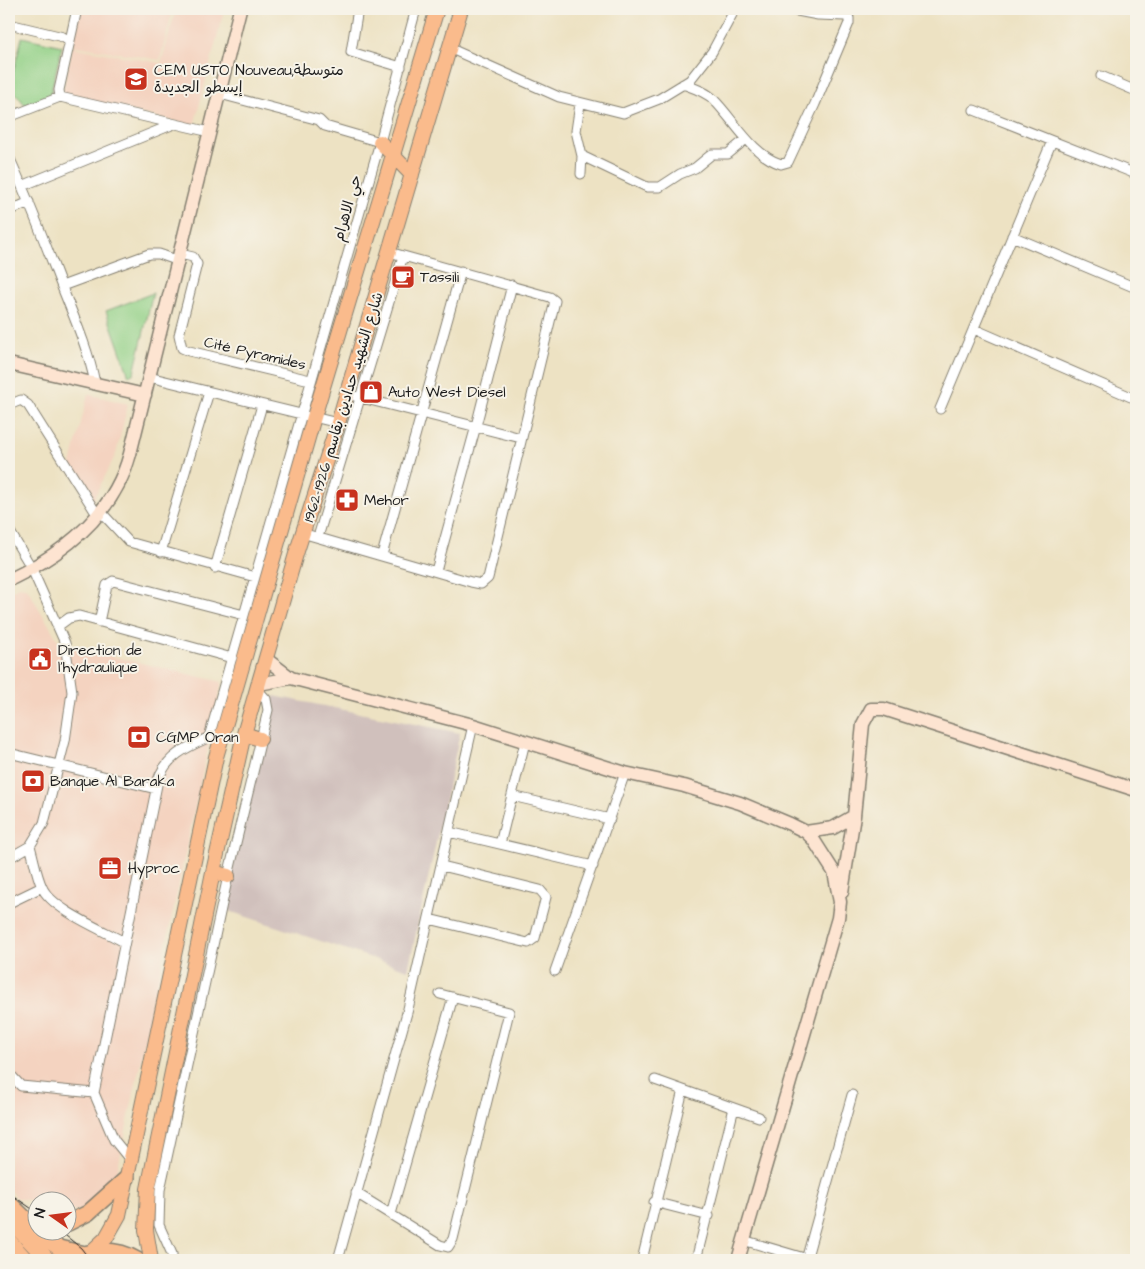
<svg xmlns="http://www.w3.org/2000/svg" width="1145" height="1269" font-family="'Architects Daughter','Playpen Sans Arabic',sans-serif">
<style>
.built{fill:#f4d3c0}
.industrial{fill:#d0c0bc}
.green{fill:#92d086;stroke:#577651}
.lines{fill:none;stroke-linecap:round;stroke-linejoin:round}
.street-casing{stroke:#847f70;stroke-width:11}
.secondary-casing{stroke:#847f70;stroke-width:15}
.primary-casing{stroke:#847f70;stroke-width:16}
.highway-casing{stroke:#847f70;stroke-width:18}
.street{stroke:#fff;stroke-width:9}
.secondary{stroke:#fde4d1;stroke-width:12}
.primary{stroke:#fabb8c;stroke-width:14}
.highway{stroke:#fabb8c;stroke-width:15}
.tram{stroke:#1c1c1c;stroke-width:1}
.labels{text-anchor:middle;stroke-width:4;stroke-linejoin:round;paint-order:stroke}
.poi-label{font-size:15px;fill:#1c1c1c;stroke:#f7f3e8;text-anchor:start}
.street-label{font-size:15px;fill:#1c1c1c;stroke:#f7f3e8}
</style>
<rect width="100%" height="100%" fill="#f7f3e8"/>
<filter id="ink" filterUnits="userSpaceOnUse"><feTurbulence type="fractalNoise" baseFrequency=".02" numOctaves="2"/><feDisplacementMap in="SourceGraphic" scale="10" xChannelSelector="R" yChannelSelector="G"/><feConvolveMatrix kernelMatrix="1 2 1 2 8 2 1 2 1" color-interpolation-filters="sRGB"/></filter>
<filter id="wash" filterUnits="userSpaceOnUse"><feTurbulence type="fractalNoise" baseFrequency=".0096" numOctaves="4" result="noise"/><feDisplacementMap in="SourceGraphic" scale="20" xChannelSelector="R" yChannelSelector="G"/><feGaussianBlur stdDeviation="1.12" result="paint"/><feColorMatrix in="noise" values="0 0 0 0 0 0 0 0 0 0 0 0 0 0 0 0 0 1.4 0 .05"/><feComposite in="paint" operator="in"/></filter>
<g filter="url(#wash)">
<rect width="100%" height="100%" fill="#ede2c3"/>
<path class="built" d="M78 9H173L160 60 70 45Z
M176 9H206L223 14 194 126 62 95 72 47 161 63Z
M88 394 128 404 116 454 93 500 88 499 70 468Z
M20 586 27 588 60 644 222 682 114 1186 82 1212 68 1209V1202H37L17 1198 9 1189V593Z"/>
<path class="industrial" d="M274 696 460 733 408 970 223 909 256 761Z"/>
<path class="green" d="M22 37 62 46 50 96 25 105 10 86Z
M153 293 134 373 129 376 106 311Z"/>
</g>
<g filter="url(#ink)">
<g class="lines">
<g class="street-casing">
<path id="street" d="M358 9 351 52 401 67
M9 24 63 37 70 42
M449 48 559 97 623 113 659 99 690 80 712 52 735 9
M1101 76 1136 91
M683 84C694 88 707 92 714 100 734 120 752 155 781 164L788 162 815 104 849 23V18L845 16 818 15 787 9
M220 94 319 120 325 126 380 142
M60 97 59 90 77 9
M580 104 576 131 582 156 581 174
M974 110 1136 174
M9 117 60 97 210 132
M582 156 647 187H660L680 174 695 168 712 154H728L746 139
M9 157C28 198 44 240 60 282 73 315 88 348 95 383
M22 186 174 124
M9 211 29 202
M1012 236 1136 288
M180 254 193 257 197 264 179 335 182 348 189 351 310 380
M62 286 149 254H159L179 261
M974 329 1131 397H1136
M149 377 338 423
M346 394 521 438
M9 405 21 400 28 405 98 516
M940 409 1052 141
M101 512 129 542 255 577
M9 530 31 567 65 643 72 692 65 741 44 823 30 846 9 858
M302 533 471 582 481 584 488 578 555 301 550 297 389 252
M318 537 403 256
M161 552 209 392
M382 555 461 271
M215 568 262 405
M436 571 476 426 512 285
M99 622 107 585 113 581 244 615
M58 626 69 618 79 616 232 658
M209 737 380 142 416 9
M9 753 156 789
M512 796 610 819
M449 832 593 866
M500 844 525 742
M30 846C34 859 36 874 42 887 51 909 103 930 124 942
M9 903 42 887
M429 919 528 943 535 938 546 897 540 890 442 866
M555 971 625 773
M9 1073 21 1086 94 1093
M655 1080 759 1117
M131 1161 114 1140 94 1093 158 780C167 754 190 746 214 735
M356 1193 440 1245 448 1247 453 1239 509 1012 440 994
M654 1202 709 1216
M391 1214 453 997
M743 1240 811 1260
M172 1260V1254L159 1225 160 1190 228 876 268 710 266 699 257 689
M338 1260 408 1009 473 725
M642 1260 683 1090
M696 1260 734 1108
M806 1260 852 1095"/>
</g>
<g class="secondary-casing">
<path id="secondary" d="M9 364 145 395
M9 580C63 554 114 514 130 454L240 9
M266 659 291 678 473 725 625 773 684 786 740 803 790 824 806 832 813 839 834 872 840 902 838 918 738 1260
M259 684 291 678
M806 832 833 828 854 816
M842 892 854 816 863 724 871 709H884L1136 790"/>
</g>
<g class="primary-casing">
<path id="primary" d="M380 142 412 175
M244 734 260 739
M213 872 228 876
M91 1252 106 1238 119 1215 216 757 314 417 437 9
M151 1260 146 1230 148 1189 213 872 244 734 296 554 338 423 461 9"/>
</g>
<g class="highway-casing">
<path id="highway" d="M9 1203 38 1231
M9 1219 48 1260
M68 1223 88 1213 127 1178
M38 1232 59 1248 85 1254
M9 1241 26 1260
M9 1258 10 1260
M72 1260C92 1248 117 1248 137 1260"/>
</g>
<use href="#street" class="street"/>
<use href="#secondary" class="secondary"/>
<use href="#primary" class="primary"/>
<use href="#highway" class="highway"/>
<path class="tram" d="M9 1193 38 1213
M61 1232 81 1248 90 1260"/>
</g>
</g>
<defs>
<g id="school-square" transform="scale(1.25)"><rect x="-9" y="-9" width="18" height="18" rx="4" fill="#c8321e" stroke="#f7f3e8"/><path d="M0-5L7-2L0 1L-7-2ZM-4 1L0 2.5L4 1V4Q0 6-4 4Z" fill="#fff"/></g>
<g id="cafe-square" transform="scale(1.25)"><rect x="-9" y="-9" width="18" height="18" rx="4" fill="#c8321e" stroke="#f7f3e8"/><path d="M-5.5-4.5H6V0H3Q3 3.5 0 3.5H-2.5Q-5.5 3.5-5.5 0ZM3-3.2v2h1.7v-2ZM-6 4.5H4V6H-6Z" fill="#fff"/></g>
<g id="shop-square" transform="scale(1.25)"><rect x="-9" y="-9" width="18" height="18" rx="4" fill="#c8321e" stroke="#f7f3e8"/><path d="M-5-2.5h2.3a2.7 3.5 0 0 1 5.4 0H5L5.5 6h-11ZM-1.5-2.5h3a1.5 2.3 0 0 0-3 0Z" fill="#fff"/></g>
<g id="pharmacy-square" transform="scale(1.25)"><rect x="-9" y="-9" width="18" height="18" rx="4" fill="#c8321e" stroke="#f7f3e8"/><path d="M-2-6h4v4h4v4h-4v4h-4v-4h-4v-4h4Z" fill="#fff"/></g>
<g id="civic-square" transform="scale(1.25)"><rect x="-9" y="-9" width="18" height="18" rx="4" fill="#c8321e" stroke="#f7f3e8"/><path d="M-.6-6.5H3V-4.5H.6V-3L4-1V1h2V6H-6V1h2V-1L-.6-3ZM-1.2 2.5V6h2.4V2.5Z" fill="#fff"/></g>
<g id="bank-square" transform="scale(1.25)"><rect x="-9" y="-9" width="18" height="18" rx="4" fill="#c8321e" stroke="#f7f3e8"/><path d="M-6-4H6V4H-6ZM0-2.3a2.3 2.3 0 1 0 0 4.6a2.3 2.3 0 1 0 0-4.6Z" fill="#fff"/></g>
<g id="office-square" transform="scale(1.25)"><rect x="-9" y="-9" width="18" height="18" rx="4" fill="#c8321e" stroke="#f7f3e8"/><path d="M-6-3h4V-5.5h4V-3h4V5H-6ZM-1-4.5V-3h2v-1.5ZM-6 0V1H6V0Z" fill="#fff"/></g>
</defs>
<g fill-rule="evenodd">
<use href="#school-square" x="136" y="79"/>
<use href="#cafe-square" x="403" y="277"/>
<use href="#shop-square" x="371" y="392"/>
<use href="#pharmacy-square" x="347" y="500"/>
<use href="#civic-square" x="40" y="659"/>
<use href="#bank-square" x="139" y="737"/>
<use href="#bank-square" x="33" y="781"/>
<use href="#office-square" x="110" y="868"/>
</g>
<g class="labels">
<g class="poi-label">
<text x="154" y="75">CEM USTO Nouveau;متوسطة<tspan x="154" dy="17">إيسطو الجديدة</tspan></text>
<text x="420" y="282">Tassili</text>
<text x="388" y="397">Auto West Diesel</text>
<text x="364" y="505">Mehor</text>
<text x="58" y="655">Direction de<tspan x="58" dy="17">l'hydraulique</tspan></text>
<text x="156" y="742">CGMP Oran</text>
<text x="50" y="786">Banque Al Baraka</text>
<text x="128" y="873">Hyproc</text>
</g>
<g class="street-label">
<text transform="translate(347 208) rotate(-74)" y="5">حي الاهرام</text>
<text transform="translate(255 353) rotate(13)" y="5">Cité Pyramides</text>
<text transform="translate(343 407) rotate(-73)" y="5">شارع الشهيد حدادين بقاسم 1926-1962</text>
</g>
</g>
<rect width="1145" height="1269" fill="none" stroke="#f7f3e8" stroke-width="30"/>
<g transform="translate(52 1216) rotate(284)"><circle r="24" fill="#f7f3e8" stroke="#9f9d96"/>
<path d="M0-4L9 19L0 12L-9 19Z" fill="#c8321e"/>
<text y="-8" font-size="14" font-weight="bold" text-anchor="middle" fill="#1c1c1c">N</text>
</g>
</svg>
